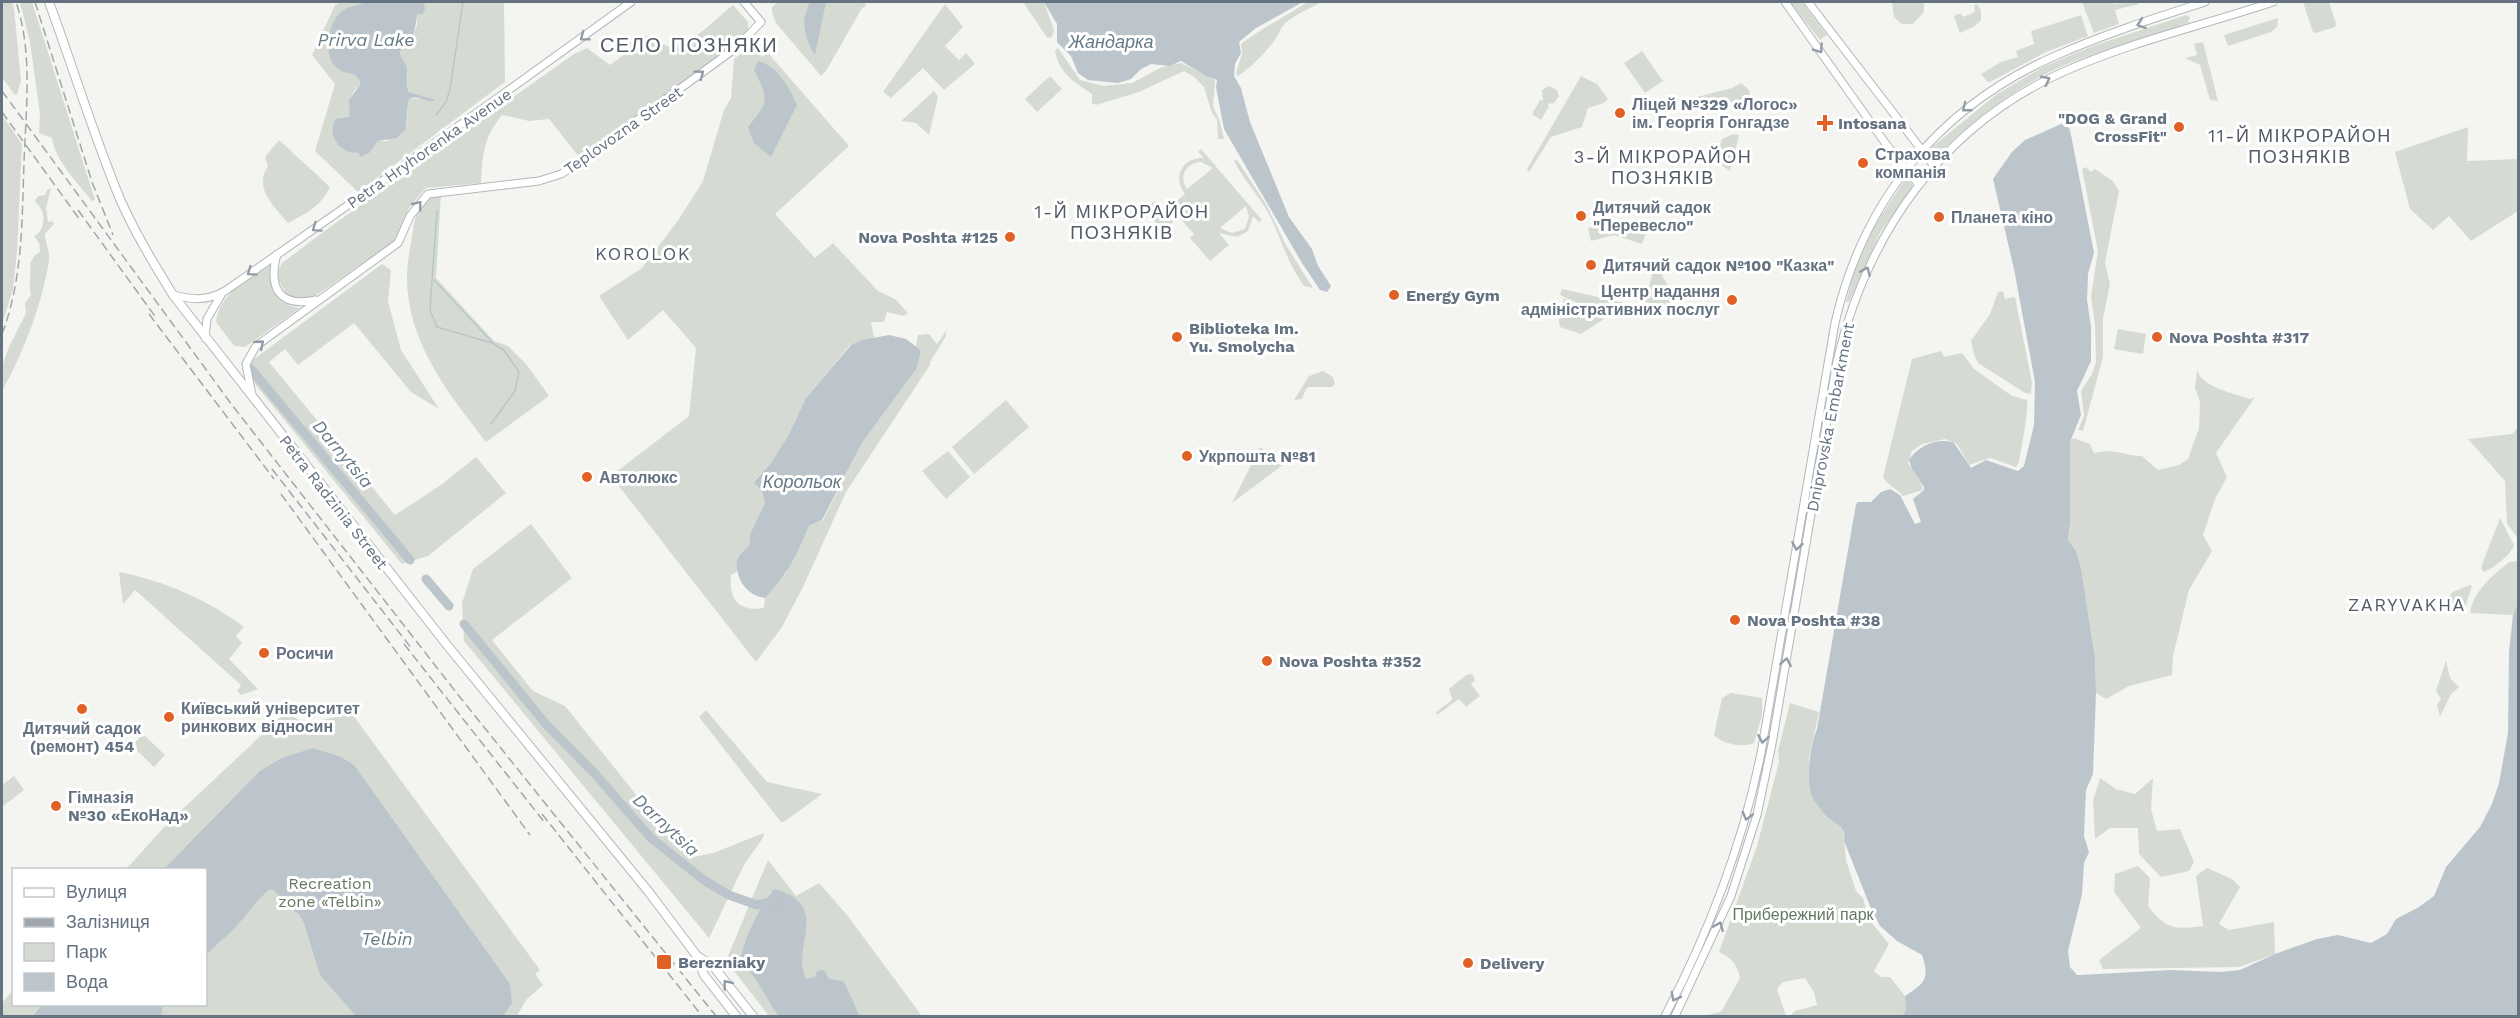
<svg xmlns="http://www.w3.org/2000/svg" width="2520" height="1018" font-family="'Work Sans',sans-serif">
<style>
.green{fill:#d5dbd2;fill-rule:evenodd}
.water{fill:#bbc5cb}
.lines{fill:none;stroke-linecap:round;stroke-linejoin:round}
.stream{stroke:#bbc5cb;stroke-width:1.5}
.river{stroke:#bbc5cb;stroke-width:9}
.secondary-casing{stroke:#b2b7bb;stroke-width:9}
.primary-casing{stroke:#b3b7bb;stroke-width:10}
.secondary{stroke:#fff;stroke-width:7}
.primary{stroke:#fff;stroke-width:8}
.rail{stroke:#a1a6ac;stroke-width:1.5;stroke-dasharray:9 4.5;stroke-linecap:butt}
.oneway{stroke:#929ca7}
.poi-dot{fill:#e06025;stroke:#fff;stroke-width:2}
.labels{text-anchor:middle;stroke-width:6;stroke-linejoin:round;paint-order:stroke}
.poi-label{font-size:16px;font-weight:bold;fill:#647281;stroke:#fff;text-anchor:start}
.street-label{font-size:16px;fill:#647281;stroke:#fff}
.park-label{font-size:16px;fill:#657963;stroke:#fff}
.water-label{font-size:18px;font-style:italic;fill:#647a85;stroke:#fff}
.neighbourhood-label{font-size:18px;letter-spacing:1.5px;fill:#525c67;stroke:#fff}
.quarter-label{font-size:20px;letter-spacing:1.5px;fill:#525c67;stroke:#fff}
</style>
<rect width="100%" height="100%" fill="#f4f5f1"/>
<path class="green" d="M2 2H12L14 8 21 81 17 95 14 94 2 77Z
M20 2H32L95 200 92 201C78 183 55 161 52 138L39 133 40 114 30 42Z
M342 2H367C339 14 333 11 328 47L346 73 355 75 360 81V85C346 99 352 100 350 116L342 117 340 146C358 154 364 158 378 141H387L407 126 408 102 410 98 435 100 409 92C404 80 410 76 407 67 405 61 401 59 400 53L401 49 405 47 411 38 417 25V13L424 3 422 2H504L505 82 358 192 315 151 335 84 312 55 335 5Z
M778 2H868L865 3 866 6 862 8 826 71 821 76 776 23 772 12V7Z
M1023 2H1044L1054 30 1052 37 1048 38 1046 36Z
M1307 2H1321C1309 10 1291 15 1282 27 1279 31 1278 36 1275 40 1264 54 1253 66 1238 76L1236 73 1242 54 1241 44C1262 28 1285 17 1307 2Z
M1790 2H1802L1827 35 1820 40Z
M1892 2H1924V12L1913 24H1902L1894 17Z
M2082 2H2111L2114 4 2138 2 2139 4 2115 10 2119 24 2094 33Z
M2303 2H2329L2336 24 2335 27 2316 33 2313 32Z
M945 4 963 27 945 46 959 60 966 53 975 64 944 90 923 68 891 98 883 92Z
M1977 4 1981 10V20L1975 26 1960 33 1954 16 1961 13 1963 17 1975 12 1974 5Z
M733 5 748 22V31L738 43 580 158 549 119 529 121 502 115C483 139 483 153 481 183L426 188 409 208 394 242 312 298 295 300 286 294 278 279V271L282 263 330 227 574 54 587 48 610 65 626 53 624 49C628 41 642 34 652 37 659 40 665 47 672 47 689 47 719 16 733 5Z
M2081 15 2088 36 2046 52 1992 81 1988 82 1981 74 2001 62 2018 57 2016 51 2034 44 2031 31Z
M2186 15 2190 17 2188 23C2148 38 2105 48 2065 65 2016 86 1975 119 1937 155H1932V147L1997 94 2043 67 2090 47Z
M2278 18 2277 27 2271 32 2228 46 2224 35Z
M2203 42 2218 101 2210 100 2200 65 2185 58 2197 55 2194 44Z
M750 47 755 48 762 57 768 53 849 146 775 214 815 258 833 243 878 291 895 299 908 313 904 316 887 312 884 322H871L874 338 850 345 806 398 789 434 771 463 754 481 762 492 765 503 750 534 749 546 737 558 738 571 731 575C728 600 740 612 764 608L765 598 787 572 786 569 801 546 809 526 823 520 862 443 917 368 921 350 916 346 918 335 929 334 937 344 946 331V336L930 362V365L846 492 803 587 782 627 756 662 611 476 689 416 696 348 663 310 628 340 599 296 642 268 679 219 703 181 724 110 731 98 734 59Z
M1058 48 1080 80 1103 86 1132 83 1162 67 1181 63 1215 80 1213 106 1220 122 1224 139H1218L1217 119 1212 113 1204 87 1194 77 1184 71 1139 92 1096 105 1092 103V94C1074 82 1059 73 1055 51Z
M1642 51 1663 81 1645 93 1624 63Z
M1050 76 1062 89 1037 112 1025 99Z
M1581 76 1597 84 1608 99 1604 103 1588 108 1582 127 1551 137 1529 172 1527 169Z
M1741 83 1750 91 1749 102H1720L1709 108 1707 104 1693 105 1697 97 1732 88Z
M1549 86 1557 90 1559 96 1554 103 1547 104 1549 106 1541 120 1532 114 1540 100 1543 101 1542 90Z
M934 91 938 97 929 135 916 123 901 121Z
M2 115 22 144 17 252 13 289 2 325Z
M2468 127 2467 161 2518 159V211L2471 241 2449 216 2433 230 2410 209 2395 152Z
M1733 134 1739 135 1730 171 1720 164 1717 152 1722 139Z
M279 140 330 187C322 205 306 214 288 223 274 206 253 188 268 166L265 157Z
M1201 149 1262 220 1259 222 1253 216 1248 231 1237 237 1219 233 1229 245 1210 261 1190 238 1194 234 1170 207 1185 194C1172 178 1182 157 1204 158L1198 152ZM1201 162 1213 168 1187 189C1178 176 1186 163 1201 162ZM1246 206 1249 217 1245 229 1232 233 1220 228Z
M1237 160 1266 204 1286 245 1313 288 1304 286C1289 265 1282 243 1272 220 1262 199 1245 182 1234 161Z
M2086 167 2091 172 2095 169 2113 181 2119 191 2105 263 2110 284 2103 319V357L2083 431 2078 430 2084 416 2081 391 2092 374 2096 362 2095 324 2091 296 2098 251 2082 169Z
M1908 180 1912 184V187L1880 233 1849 302H1846L1854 272 1873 228 1904 181Z
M51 188 46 208 48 222 52 221 54 224 45 234C45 243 50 250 49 261 42 304 24 352 2 391V366L9 347 26 313 25 303 31 295C28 284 32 274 30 264L34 256 40 252 39 243 34 236C43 233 46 217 41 209 40 206 36 204 35 201L38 196 45 195 47 190Z
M441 194 436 278 494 341 508 346 526 364 549 396 486 442C448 393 406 341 407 275 407 261 411 245 413 230 415 214 422 195 441 194Z
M1155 201 1173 222 1163 231 1145 210Z
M1612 222 1646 233 1642 244 1614 235 1591 241 1588 228Z
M1656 259 1659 260 1662 276 1677 299 1674 309 1645 302Z
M272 264C270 287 274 305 300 308L245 347 234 346 216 322C220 291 248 281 272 264Z
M382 264 391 270 388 301 401 350 439 409 411 392 354 323 298 365 285 349 269 362 395 515 441 485 476 457 506 493 428 556 402 564 242 368Z
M1562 289 1638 306 1635 311 1601 314 1560 295Z
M2003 291 2005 299 2015 297 2032 382 2031 394 2025 393 1978 363 1974 355 1971 341 1990 314 1998 292Z
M1564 298 1604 319 1581 334 1560 327 1559 321Z
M2118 329 2146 334 2143 354 2114 349Z
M1941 351 1944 357 1962 353 1974 369 2012 396 2027 400C2029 410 2021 449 2019 462L2016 467 1990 458 1969 465 1957 444 1945 439 1922 444 1912 451 1908 463 1922 485 1923 490 1903 496C1897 488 1888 486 1883 477L1912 359Z
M2197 370C2202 388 2234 393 2250 399L2255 397 2216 453 2227 477 2215 499 2203 535 2212 551 2189 590 2173 656 2172 675 2129 686 2106 699 2096 693 2095 658 2081 568 2076 551 2068 540 2070 523V442L2073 438 2090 444 2094 453C2119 448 2122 456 2142 456L2158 470 2179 465 2188 459 2199 428 2200 402 2195 388Z
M1323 371 1333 377 1335 384 1332 387H1309L1306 389 1302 399 1294 400 1309 376Z
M1006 400 1029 427 974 474 952 447Z
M2518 428V538L2507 524 2505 481 2468 439 2512 434Z
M1260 447 1284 464 1232 503Z
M948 451 970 477 946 499 922 471Z
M2500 518 2514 545C2511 555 2494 568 2484 572L2481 569 2483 562Z
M531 524 572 578 492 640 533 691 565 706 678 847 690 858 713 853 764 833 763 838 745 863 709 938 464 641 462 603 473 569Z
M2518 555V604L2513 615 2470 613C2474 590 2492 576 2509 562L2517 561Z
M119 572C164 581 207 599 244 627L236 636 242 643 229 659 258 689 241 695 237 691 241 685 135 590 123 604Z
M2469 585 2472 586 2464 610 2440 606 2453 592Z
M2446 660 2450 678 2459 687 2451 694 2440 717 2437 705 2441 699 2436 691Z
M1472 674 1475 680 1471 684 1480 696 1466 707 1459 699 1437 715 1436 712 1452 700 1449 689 1466 675Z
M1731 693 1762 698V715L1754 743C1742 748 1722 744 1714 735L1722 698Z
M1790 703 1819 712 1809 758 1813 799 1830 820 1836 822 1843 829 1846 860 1856 891 1863 898 1868 918 1889 944 1874 971 1881 977H1890L1905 996 1929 1016H1790L1795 1011 1817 1005 1814 992 1805 978 1783 982 1777 989 1786 1016H1702L1721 1012 1740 978C1737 964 1732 958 1719 952L1757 846 1779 762 1778 751Z
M706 710 767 782 822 794 784 822H781L699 717Z
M350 711 540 970 535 974 543 985 526 1000 517 1016H2V1003L13 990 14 1004H206V870L126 869 169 822 286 712 305 724 344 715Z
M143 734 165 755 154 767 132 746Z
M14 776 24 790 2 807V785Z
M2100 778 2116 789 2135 794 2153 778 2151 809 2157 831 2180 829 2194 862 2189 871 2161 877 2139 854 2138 828H2110L2095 839 2093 801Z
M768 860 796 896 819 883 847 915 922 1016H860L844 981 813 986 793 1016H769L726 961Z
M2138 866 2150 878 2148 906C2166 929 2174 930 2203 926L2196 876 2207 868 2232 879 2240 887 2219 924 2229 930 2274 922 2275 954 2239 967 2103 969 2099 960 2141 928 2114 892 2115 874Z"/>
<path class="water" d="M367 2 424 3 425 10 422 14H417C416 26 413 44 401 49L400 53C401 59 405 61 407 67 409 76 404 82 409 92L436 100C428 104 420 95 410 98L408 102 406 129 397 138 378 141 369 153 360 157 359 153C355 152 352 153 349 152 336 147 327 131 336 119L350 116 349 100 360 85V81L355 75C347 73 340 72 334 65 324 52 328 23 341 12 348 6 359 5 367 2Z
M809 2H826L815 55C808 45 802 28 805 16 806 10 809 8 809 2Z
M1044 2H1303L1256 28 1239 42 1241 53 1235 64 1234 76 1241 88 1250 122 1289 217 1312 249 1318 266 1331 286 1327 292 1320 290 1302 263 1224 129 1216 87 1217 80 1206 76 1181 61 1170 66 1151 64 1141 69 1131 79 1118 83 1088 80 1078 73 1071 56 1057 42V24Z
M758 61C778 66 789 87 797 105L771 157 754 143 748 127C769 101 769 100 754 70Z
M2061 124 2067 125 2070 130 2094 253 2088 274 2087 300 2091 327V361L2077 391 2081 415 2070 442V523L2068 540 2076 551 2081 568 2095 658 2096 693 2093 774 2086 790 2084 836 2089 852 2084 863 2082 894 2068 951 2070 967 2077 975H2080L2171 970 2221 972 2240 970 2275 954 2317 939 2338 935 2371 943 2387 934 2396 919 2419 907 2434 896 2446 867 2480 827 2492 804 2499 783 2508 733 2509 652 2513 615 2518 604V1016H1903L1906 1010 1905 996C1925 983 1930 979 1922 955L1897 941 1880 926 1872 911 1844 841C1846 828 1840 826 1831 820 1826 817 1819 807 1815 802 1804 787 1810 745 1817 729L1856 504 1858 502H1871L1881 492 1890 489 1900 495 1915 524 1921 522 1913 499 1924 490V487L1912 469 1909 460C1918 446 1938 437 1954 443L1971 468 1986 460 2018 471 2024 466 2034 425 2035 382 2014 269 1993 179 2012 152 2025 140Z
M889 335 906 339 921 350 917 368 862 443 822 520 809 526C798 554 786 576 765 598 747 596 735 579 737 560 738 555 745 550 749 546L750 534 765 503 762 492 754 482 771 463 789 434 806 398 851 345 862 340Z
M313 748 341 757 354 765 510 984 512 1003 503 1016H356L320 975 304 923 299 914 289 908 274 890 270 889C254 902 244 919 230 933 221 941 213 947 206 956V870L164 869 260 771 282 758Z
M774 889C833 904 790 948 806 979L815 977 817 971 824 970 829 979 844 981 860 1016H779C765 999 758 976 740 962 745 934 758 912 774 889Z
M42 1005V1004L163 1005 161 1016H33Z"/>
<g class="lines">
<path class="stream" d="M436 115 446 102 450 89 463 2
M437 211 430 310 437 327 492 343 504 350 519 372 515 391 491 424
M434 280 492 342"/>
<path class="river" d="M251 369 410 560
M426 579 449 606
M464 624 545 723 595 774 651 838 705 881 729 895 757 905 775 901"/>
<g class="secondary-casing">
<path id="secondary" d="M1785 2 1886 144 1919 185
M1808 2 1934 166
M277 254C268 288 279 308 316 300
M173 295C193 300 207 301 225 291L364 194 631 2
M205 338 207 319 221 295
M252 395 246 364 256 346 398 243 410 216 428 194 539 181 561 174 577 164 737 47 761 22 744 2
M1665 1016C1709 932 1742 847 1761 753L1835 323C1863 200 1939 107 2055 56 2104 34 2155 18 2205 2
M1675 1016 1731 896 1757 815 1772 744 1837 361C1867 234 1941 127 2063 72 2130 42 2204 25 2273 2"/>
</g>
<g class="primary-casing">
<path id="primary" d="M49 2C73 67 93 134 120 199 135 233 154 264 173 295L447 645 648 891 697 956 704 975 736 1016
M697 956 713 966 753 1016"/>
</g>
<use href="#secondary" class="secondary"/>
<use href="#primary" class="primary"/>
<path class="rail" d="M35 2 92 182 113 235
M2 91 232 405 459 696 716 1016
M2 112 80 220
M78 210 157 319
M149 314 274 479
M2 334C23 279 22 220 24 162 26 108 33 53 16 2
M272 469 412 649
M281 494 530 835
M404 644 545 823
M542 814 702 1016"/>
</g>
<defs><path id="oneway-chevron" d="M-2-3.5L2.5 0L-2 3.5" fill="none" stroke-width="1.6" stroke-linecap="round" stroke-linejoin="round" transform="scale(1.5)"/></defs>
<g class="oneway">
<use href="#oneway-chevron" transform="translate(2141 24) rotate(161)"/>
<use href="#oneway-chevron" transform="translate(584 37) rotate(143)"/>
<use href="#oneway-chevron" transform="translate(1819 49) rotate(55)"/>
<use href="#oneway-chevron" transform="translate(700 74) rotate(-37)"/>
<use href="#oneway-chevron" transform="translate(2046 80) rotate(-27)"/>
<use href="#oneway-chevron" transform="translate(1966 108) rotate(142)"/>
<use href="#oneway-chevron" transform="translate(418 205) rotate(-51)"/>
<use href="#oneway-chevron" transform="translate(316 228) rotate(145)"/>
<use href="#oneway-chevron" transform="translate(1866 271) rotate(-67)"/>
<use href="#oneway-chevron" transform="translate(251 272) rotate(145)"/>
<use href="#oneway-chevron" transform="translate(260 344) rotate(-41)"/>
<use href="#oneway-chevron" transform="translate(1797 546) rotate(100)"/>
<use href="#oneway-chevron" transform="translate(1786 662) rotate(-80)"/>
<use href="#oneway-chevron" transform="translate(1763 739) rotate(100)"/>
<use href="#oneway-chevron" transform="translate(1747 816) rotate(105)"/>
<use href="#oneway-chevron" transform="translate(1719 926) rotate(-67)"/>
<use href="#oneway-chevron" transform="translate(727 984) rotate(-129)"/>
<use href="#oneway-chevron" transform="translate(1675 997) rotate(118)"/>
</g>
<g class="poi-dot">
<circle cx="1620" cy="113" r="6"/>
<path d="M1822 114h6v6h6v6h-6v6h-6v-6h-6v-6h6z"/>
<circle cx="2179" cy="127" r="6"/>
<circle cx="1863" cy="163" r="6"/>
<circle cx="1581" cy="216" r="6"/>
<circle cx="1939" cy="217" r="6"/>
<circle cx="1010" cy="237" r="6"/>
<circle cx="1591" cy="265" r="6"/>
<circle cx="1394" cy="295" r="6"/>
<circle cx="1732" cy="300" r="6"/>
<circle cx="1177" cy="337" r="6"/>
<circle cx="2157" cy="337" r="6"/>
<circle cx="1187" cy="456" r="6"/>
<circle cx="587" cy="477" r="6"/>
<circle cx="1735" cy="620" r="6"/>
<circle cx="264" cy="653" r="6"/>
<circle cx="1267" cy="661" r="6"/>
<circle cx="82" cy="709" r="6"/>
<circle cx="169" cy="717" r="6"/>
<circle cx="56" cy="806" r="6"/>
<rect x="656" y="954" width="16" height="16" rx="3"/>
<circle cx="1468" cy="963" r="6"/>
</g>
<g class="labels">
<g class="poi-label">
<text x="1632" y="110">Ліцей №329 «Логос»<tspan x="1632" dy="18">ім. Георгія Гонгадзе</tspan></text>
<text x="2167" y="124" text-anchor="end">"DOG &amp; Grand<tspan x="2167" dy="18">CrossFit"</tspan></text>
<text x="1838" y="129">Intosana</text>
<text x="1875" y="160">Страхова<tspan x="1875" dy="18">компанія</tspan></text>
<text x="1593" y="213">Дитячий садок<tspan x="1593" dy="18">"Перевесло"</tspan></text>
<text x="1951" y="223">Планета кіно</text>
<text x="998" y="243" text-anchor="end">Nova Poshta #125</text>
<text x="1603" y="271">Дитячий садок №100 "Казка"</text>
<text x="1720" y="297" text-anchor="end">Центр надання<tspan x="1720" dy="18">адміністративних послуг</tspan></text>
<text x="1406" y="301">Energy Gym</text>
<text x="1189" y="334">Biblioteka Im.<tspan x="1189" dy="18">Yu. Smolycha</tspan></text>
<text x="2169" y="343">Nova Poshta #317</text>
<text x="1199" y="462">Укрпошта №81</text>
<text x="599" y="483">Автолюкс</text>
<text x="1747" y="626">Nova Poshta #38</text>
<text x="276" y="659">Росичи</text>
<text x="1279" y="667">Nova Poshta #352</text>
<text x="181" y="714">Київський університет<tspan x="181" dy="18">ринкових відносин</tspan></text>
<text x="82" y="734" text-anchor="middle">Дитячий садок<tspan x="82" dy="18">(ремонт) 454</tspan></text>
<text x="68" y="803">Гімназія<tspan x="68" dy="18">№30 «ЕкоНад»</tspan></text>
<text x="678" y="968">Berezniaky</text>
<text x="1480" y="969">Delivery</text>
</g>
<g class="street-label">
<text transform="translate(623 130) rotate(-35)" y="6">Teplovozna Street</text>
<text transform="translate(429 148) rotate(-35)" y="6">Petra Hryhorenka Avenue</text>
<text transform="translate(1830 417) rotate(-79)" y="6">Dniprovska Embarkment</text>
<text transform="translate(334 502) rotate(52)" y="6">Petra Radzinia Street</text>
</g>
<g class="park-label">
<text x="330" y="889">Recreation<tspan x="330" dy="18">zone «Telbin»</tspan></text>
<text x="1803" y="920">Прибережний парк</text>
</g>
<g class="water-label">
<text x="366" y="46">Prirva Lake</text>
<text x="1111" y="48">Жандарка</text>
<text transform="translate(343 454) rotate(50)" y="6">Darnytsia</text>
<text x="802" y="488">Корольок</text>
<text transform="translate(666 825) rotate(43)" y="6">Darnytsia</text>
<text x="387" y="945">Telbin</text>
</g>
<g class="neighbourhood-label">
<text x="2300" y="142">11-Й МІКРОРАЙОН<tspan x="2300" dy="21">ПОЗНЯКІВ</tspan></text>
<text x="1663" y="163">3-Й МІКРОРАЙОН<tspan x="1663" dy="21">ПОЗНЯКІВ</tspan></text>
<text x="1122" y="218">1-Й МІКРОРАЙОН<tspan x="1122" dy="21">ПОЗНЯКІВ</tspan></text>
<text x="643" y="260">KOROLOK</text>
<text x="2407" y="611">ZARYVAKHA</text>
</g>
<g class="quarter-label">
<text x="689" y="52">СЕЛО ПОЗНЯКИ</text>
</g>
</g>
<rect width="2520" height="1018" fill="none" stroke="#647281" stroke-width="6"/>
<rect x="12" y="868" width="195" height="138" fill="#ffffff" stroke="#c1c7cd" stroke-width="1.5"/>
<rect x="24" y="888" width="30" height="9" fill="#ffffff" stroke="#c1c7cd" stroke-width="1.5"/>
<text x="66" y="898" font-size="18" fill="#647281">Вулиця</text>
<rect x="24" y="918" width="30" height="9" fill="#a1a6ac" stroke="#c1c7cd" stroke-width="1.5"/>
<text x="66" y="928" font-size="18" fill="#647281">Залізниця</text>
<rect x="24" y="943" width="30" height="18" fill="#d5dbd2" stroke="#c1c7cd" stroke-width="1.5"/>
<text x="66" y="958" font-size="18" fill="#647281">Парк</text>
<rect x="24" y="973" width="30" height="18" fill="#bbc5cb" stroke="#c1c7cd" stroke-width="1.5"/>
<text x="66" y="988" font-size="18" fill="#647281">Вода</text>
</svg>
